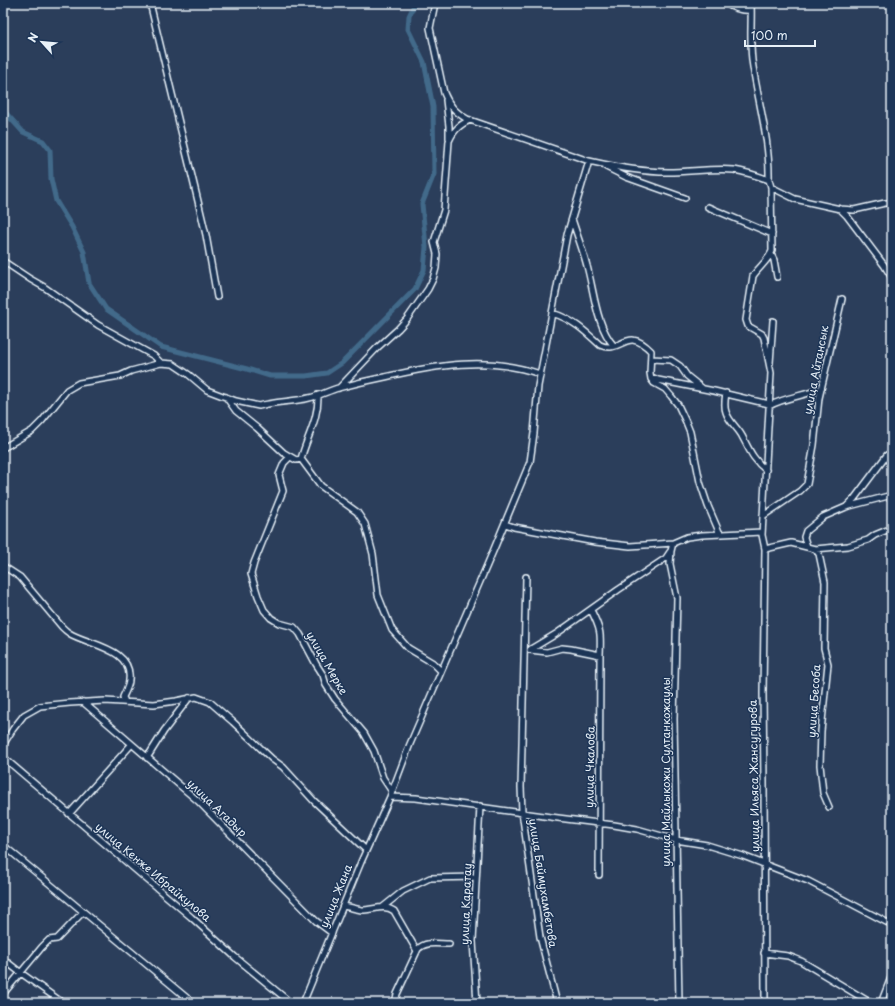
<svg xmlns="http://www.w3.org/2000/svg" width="895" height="1006" font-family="'Playpen Sans',sans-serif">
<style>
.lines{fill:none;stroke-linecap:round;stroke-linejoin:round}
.canal{stroke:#426a8a;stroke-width:5}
.minor-casing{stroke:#e8f1f8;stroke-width:8}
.minor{stroke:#1d3557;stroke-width:5}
.labels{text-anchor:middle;stroke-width:3;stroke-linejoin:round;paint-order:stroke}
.street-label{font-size:11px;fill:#e8f1f8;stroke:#1d3557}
</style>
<rect width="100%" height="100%" fill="#2b3e5b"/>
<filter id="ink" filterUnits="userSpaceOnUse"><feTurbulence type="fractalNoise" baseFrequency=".025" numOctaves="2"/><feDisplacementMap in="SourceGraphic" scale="8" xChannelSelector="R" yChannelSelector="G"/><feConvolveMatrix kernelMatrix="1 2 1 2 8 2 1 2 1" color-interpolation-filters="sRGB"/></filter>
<g filter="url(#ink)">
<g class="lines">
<path class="canal" d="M3 110 23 132 43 141 50 150 51 179 56 201 72 227 84 252 89 283 106 309 161 347 247 369 270 376H306L327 373 342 363 415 289 424 270 426 247 422 204 434 174 433 107 424 62 408 29 409 16 415 3"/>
<g class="minor-casing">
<path id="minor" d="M150 3 197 197 206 235 217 297
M435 3 430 28 444 93C449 105 455 112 467 119L589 161C615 167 642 172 668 172 689 172 714 168 734 170 746 172 758 176 769 180L771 187 772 251C768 261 759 267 753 276L746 320 748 326 762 334 764 338 771 373 762 535 765 549 763 693 764 781 765 1003
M726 3C734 9 741 11 751 10
M751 3C752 24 749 46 753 67 759 105 770 142 769 180
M446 100 449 126V138
M606 167 626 177 685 198
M771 187 795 199 840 209 854 210 885 203H892
M708 207 772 234
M840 209 847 216 884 265 892 278
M572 219C577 235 583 250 587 266 594 291 596 326 614 346
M771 254 774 260 777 277
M3 261 30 279 44 287 98 325 154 356 161 363 173 364 188 374 207 390 236 401 259 406C275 401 293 402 309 398 319 396 328 391 338 388 353 384 370 380 385 377 436 365 489 356 540 374
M552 313C572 319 585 331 600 345 622 355 626 325 651 351L650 373 651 379 654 383 665 389 671 396 678 405 686 422 690 432 700 482 708 506 720 534
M652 359 671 360 680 366 687 376 702 388
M770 363 773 321
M651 377 658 380 714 391 769 404
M339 388 377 348 398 329 407 319 428 289 433 279 436 268 437 254 434 242 444 210 449 141C454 130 459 125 470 120
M726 393C725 399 724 407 726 412 729 422 738 428 742 436 749 449 753 460 766 470
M226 397 236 411 257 428 284 453 296 460 301 459
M769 406C785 397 804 396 821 389
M3 448 32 431 42 421 67 390 79 383 120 376 131 371 161 363
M290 457 284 463 279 475 283 491 254 563 251 574 258 596 264 610 271 618 279 623 294 627 300 634 316 664 323 675 326 685 335 699 364 733 374 751 383 778 391 790
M301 459 321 486 357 512 365 524 373 554 378 595 392 630 408 648 433 663 441 671
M301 459C307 437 319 418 318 395
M847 506 854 499 887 455 892 453
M763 516 800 491 807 484 814 445 819 398 842 299
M505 524 514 527 595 542 630 546 673 543 687 537 702 535 762 532
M673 543 671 551 670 564 677 598 674 719 679 1003
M807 547 804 537 806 531 823 517 846 507 892 495
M765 549 791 543 815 549 848 546 868 540 875 535 892 528
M815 549 819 554 825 582 824 648 828 664 821 731 820 765 823 793 829 807
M3 566 20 577 62 627C64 629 66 631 69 633 88 645 133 648 129 680 129 686 125 692 123 697L125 702
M526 577 521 787 522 812 540 937 557 1003
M591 610C601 630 601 633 600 655
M531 649 556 634 618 590 666 558 670 552
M530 650 547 652 562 648 571 649 600 655 599 875
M83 702 198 801 316 921 332 933
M3 745 13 729 24 715 40 706 70 703 105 701 154 704 176 701 196 697 210 702 233 722 272 759 283 767 314 801 366 850
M3 757 191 917 235 957 291 1003
M147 758 164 731 189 698
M390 797 416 798 558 818 614 825 637 829 676 840 707 845 743 856 808 881 892 925
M69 814 131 745
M3 845 193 1003
M343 906C349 907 356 909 362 910 374 910 384 904 394 911L417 951
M383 907 403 891 430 878 476 877
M764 953 788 956 801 961 871 1003
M3 959 21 973 63 1003
M3 994 42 947 49 940 57 939 83 912
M303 1003 361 862 390 797 410 744 494 549 530 462 534 433 538 386 567 235 589 161
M395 1003 397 994 418 949C426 941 438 944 449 944
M477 1003 473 941 480 806
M881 1003 892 975"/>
</g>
<use href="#minor" class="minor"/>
</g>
</g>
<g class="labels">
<g class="street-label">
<text transform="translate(816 370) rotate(-79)" y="4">улица Айтансык</text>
<text transform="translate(327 663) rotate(60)" y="4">улица Мерке</text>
<text transform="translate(814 701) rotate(-86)" y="4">улица Бесоба</text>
<text transform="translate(590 767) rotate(-89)" y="4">улица Чкалова</text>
<text transform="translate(666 772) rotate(-90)" y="4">улица Майлыкожи Султанкожаулы</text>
<text transform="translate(754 776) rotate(-91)" y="4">улица Ильяса Жансугурова</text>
<text transform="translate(217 808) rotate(44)" y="4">улица Агадыр</text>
<text transform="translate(153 872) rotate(40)" y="4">улица Кенже Ибрайкулова</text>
<text transform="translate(543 883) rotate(81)" y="4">улица Баймухамбетова</text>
<text transform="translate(336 896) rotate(-68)" y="4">улица Жана</text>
<text transform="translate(466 904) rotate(-88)" y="4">улица Каратау</text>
</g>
</g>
<rect width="895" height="1006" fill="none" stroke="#1d3557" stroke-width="16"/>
<rect x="8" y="8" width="879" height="990" fill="none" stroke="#e8f1f8" stroke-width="1.5" filter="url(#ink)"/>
<g transform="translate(42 42) rotate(297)" stroke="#1d3557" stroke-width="3" paint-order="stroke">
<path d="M0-3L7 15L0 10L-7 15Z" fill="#e8f1f8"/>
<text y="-6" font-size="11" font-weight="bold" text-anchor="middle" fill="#e8f1f8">N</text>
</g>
<path d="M745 40v6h70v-6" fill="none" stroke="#e8f1f8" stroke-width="2"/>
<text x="751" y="40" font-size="12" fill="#e8f1f8" stroke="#1d3557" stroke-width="3" paint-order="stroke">100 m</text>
</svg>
